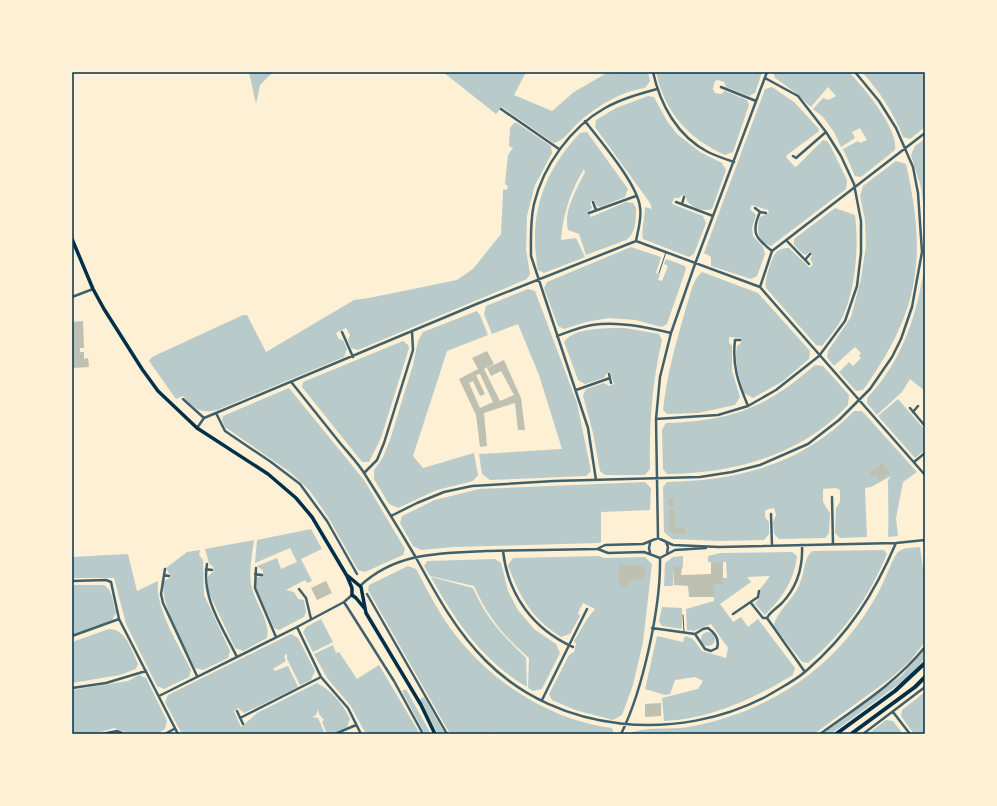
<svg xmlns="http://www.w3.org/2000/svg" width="997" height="806" font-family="Raleway,sans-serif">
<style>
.green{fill:#b9caca}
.building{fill:#bec0b2;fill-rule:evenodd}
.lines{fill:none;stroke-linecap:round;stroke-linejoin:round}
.service{stroke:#3f606c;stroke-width:1}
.minor{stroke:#3f606c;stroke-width:2.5}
.secondary{stroke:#003049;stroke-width:3.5}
.trunk{stroke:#003049;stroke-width:4}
.neatline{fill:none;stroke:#003049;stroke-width:1.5}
</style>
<rect width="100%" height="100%" fill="#fdf0d5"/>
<path class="green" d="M249 72H273L260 85 256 104Z
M443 72H526L514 95 552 111 574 92 605 74 648 72 650 81 645 88C622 91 597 106 579 122 571 129 565 140 554 143L502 107 496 114Z
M656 72H762L755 93 749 96 726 87 724 82 718 80 715 81 713 89 715 93 721 94 725 91 747 100 749 105 733 152 725 155C688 138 665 113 656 72Z
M773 72H849C864 88 899 129 895 150L861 177 855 176 843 149 858 141 860 143 867 140 860 128 852 132 855 138 841 147 834 132 823 117 813 109 823 98 829 100 836 96 828 87 811 107 796 93 775 78Z
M862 72H920L925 76V127L910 139 903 137C894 113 879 91 862 72Z
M772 87 794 102 819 129 818 132 787 155 786 157 795 167 797 166 823 140 827 141 830 145 847 180 846 189 771 246C757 243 756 228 760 217L769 213 768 210 752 205 750 209 756 215 752 228 753 236 763 247 765 254 757 276 751 279 711 266V257L704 253 765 89Z
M648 96 654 97 667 121 677 134 700 152 722 163 726 170 712 209C703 212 693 208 687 201L686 197 682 195 679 198H674L672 204 703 216 706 223 694 254 689 257 643 239C641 234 645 215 645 207L652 209 650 203 595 127 596 120 616 108Z
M514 123H517L551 146 552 153 535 185 527 216 526 250 530 274 527 279 358 350 351 348 348 340 350 335 346 328 336 333 339 339 343 340 347 349 344 357 217 410C199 414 195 408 183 396L176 399 149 361 152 357 243 315H247L266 352 354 300 369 298 457 280 473 269 501 234 503 194V189L507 190 508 186 505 184 508 155 513 148 509 146 510 128Z
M587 132 628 189 625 197 600 207 597 206 594 200 590 202 592 208 588 212 591 217 626 202 633 203 636 208C636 219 636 234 626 240L586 255 579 234 568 230C563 212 577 188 585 172L584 169C570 192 563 214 561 240L576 238 585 257 544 273 538 270C528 215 543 173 580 133Z
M925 139V217L921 187 911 155 915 146Z
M896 161 906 164C927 257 920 311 863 390L856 391 839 372 849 362 853 366 861 358 859 356 861 353 855 347 834 366 827 357 828 351 851 317 861 279 866 245 865 220 860 196 863 186Z
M835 208 855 215C859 245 856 289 842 318 837 328 829 337 822 346L816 345 766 288C764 281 771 260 775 254 778 249 784 248 789 248L810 268 813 264 810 259 812 256 809 252 806 255 802 253 794 245V239Z
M631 247 661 257 656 273 660 274 658 280 662 281 668 266 664 264 666 259 685 266 686 269 667 324 662 327 635 320 609 318 586 322 564 329 558 326 544 288 547 282Z
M925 260V391L910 379 902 392 877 415 867 403V398C903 361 919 310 925 260Z
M702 272 758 293 810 351 809 359 783 381 753 398 744 393C739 378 734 362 737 346L741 343V338L729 337V343L732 346V371L740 397 735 405 698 413 667 414 663 410C667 374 676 342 686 308 690 296 692 280 702 272Z
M528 289 535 291 577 403 591 471 586 476 490 480 482 474 479 454 562 449 539 375 518 324 492 334 484 314 486 306Z
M477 311 480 315 488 335 447 351 413 456 423 468 474 453 478 475 473 481 437 490 398 508 389 504 374 479V470L382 459 390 440 413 365 418 341 423 332Z
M611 328H625L659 334 662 340C652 383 649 425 650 469L645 475H605L600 471 593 433 583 396 586 389 604 383 609 386 614 384 610 372 606 374 604 378 585 384 578 380 564 342C573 329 596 329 611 328Z
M403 341 408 345 409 348 381 438 369 462H362L302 387 303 382Z
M815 365 823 366 849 395 848 405C802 455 733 474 667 474L663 469 662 430 666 423C731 421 766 408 815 365Z
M289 388 364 480 405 549 403 555 365 572 358 570 328 517 310 491 291 473 225 427 222 420 223 416Z
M898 399 925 430V450L915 458 878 416Z
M854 411H862L917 472 903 482 896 518 898 536 888 537C889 519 888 499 888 480L891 476 871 487 865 488 867 537 840 538 835 533 836 508 840 502V490L836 488 823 489V502L830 513 829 533 825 538 779 539 774 534 773 522 776 515 774 508 768 509 765 511V517L769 522V534L764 540 719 541 672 539 664 532 663 487 667 482C738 481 803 464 854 411Z
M645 482 651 488 650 510 601 512V542L599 543 454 547 421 550 413 546 400 523 402 516 435 500 479 489Z
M311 529 322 549 301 559 312 581 307 583 305 580 286 590 294 592 298 599 304 600 306 612 304 617 279 630 274 628 256 588V578L263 575V571L257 566 277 558 281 569 297 562 290 548 255 563 257 540Z
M254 540C252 554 249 571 251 584 254 602 271 621 267 638L243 651 235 648 208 591V576L214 571 213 567 209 563 205 549Z
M920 547 923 568 925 569V642L910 661 891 678 814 734H629C642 726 672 730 688 727 732 720 775 701 810 674 838 652 861 624 878 593 883 585 893 557 898 552 903 547 913 548 920 547Z
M200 550 199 555 203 560 204 595 230 651 228 658 203 670 195 668C185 646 159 604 164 581L171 577 166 568 187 552Z
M884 550 887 554C869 597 844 633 808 663L802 662 774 626C775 613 795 598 800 583 805 572 803 560 812 551Z
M792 552 797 556C794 581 782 598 765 615L755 604 760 596V589L770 576 747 577 751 582 720 604 733 622 741 617 748 627 758 619 795 668 793 675C753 699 711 719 664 721L662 698 698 689 703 681 695 677 675 680 670 694 665 695 645 689 657 636 683 642 685 636 693 639 702 651 726 658 728 648 711 624 694 631 687 630 686 609 714 601V584H723V578H727L726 562H708V556L720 553Z
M128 554 137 591 158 581C155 609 179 645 191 670L189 677 164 689 157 686 126 624 114 578H72V557Z
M598 556 605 558 645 557 652 564 643 642 633 685 622 715 613 720 575 710 552 700 549 694 569 655 574 652 576 644 574 641 587 619 595 609 583 603 578 613 580 616 570 634 561 637C532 619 519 596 508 565L513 558Z
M683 556V567H673V586H664L665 563 673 557Z
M495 559 501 563 508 591 518 610 534 629 556 644 560 653 542 689 533 691 528 688 529 658C503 635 489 619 474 586L430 576 424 566 427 561Z
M408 566 416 569C427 589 437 610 451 629 489 681 549 720 612 728L614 734H491L490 732 482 734H450L368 590 369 585Z
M431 577 473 588C488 621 501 633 526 658L527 687C483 661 455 621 431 577Z
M72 585H104C113 590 113 603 116 613L112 620 72 635Z
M662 607 682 608V629L662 626 659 621Z
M321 619 333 642 313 652 303 632 306 627Z
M109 629C126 629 132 651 138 664L136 669 120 675 72 683V642Z
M701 639a7 7 0 1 1 14 0a7 7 0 1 1-14 0Z
M291 634 298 638 315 671 311 680 300 685 287 659V654L284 656 286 661 273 669 275 671 288 666 298 687 244 713 238 708 234 711 241 727 257 713 317 683C331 690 343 704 350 719L347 727 333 734H327L322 722 324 720 319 714 318 709 316 715 312 717 318 718 325 734H182L165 702 168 695Z
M333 645 336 653 339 652 357 679 379 665 420 734H366L350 705 327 678 314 654Z
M925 649V659L907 678 831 734H822L901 676Z
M139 675 146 678 167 721 165 729 157 734H130L114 728 94 734H72V690L128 681Z
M406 689 431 734H425L402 691Z
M925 692V734H914L901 716 902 710Z
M424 697 445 734H438L419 700Z
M886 720 893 721 903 734H868Z"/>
<path class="building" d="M83 321 84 348H80V352H84V359L88 358 89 367 72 368V322Z
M487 351 494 364 484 369 500 401 514 395 501 371 491 376 487 368 504 360 521 398 525 430H518L515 403 484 413 487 446 480 447 476 415 459 379 478 369 472 358ZM480 374 493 402 480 408 469 383 473 381 480 396 485 394 476 375Z
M882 463 890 473 880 481 875 475 872 477 869 474Z
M668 498H674V507H669Z
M669 510H675V528H685L686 534H673L669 530Z
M711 562H723V584H714V597H689L688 586 674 585 673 567H682L681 575 711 574Z
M618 565 642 566 645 570 644 579 629 581V586L620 587Z
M326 581 332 593 317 600 311 588Z
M661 703V716L645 717V704Z"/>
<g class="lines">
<path class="service" d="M659 273 666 252
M683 615 684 632"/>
<path class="minor" d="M653 72C660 104 677 136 708 152 716 156 725 159 734 162
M721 87 756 101
M501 109 559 149
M585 121C600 141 637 183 640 207 642 218 638 230 636 241
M793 156 796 158 826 132
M593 202 596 210
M676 202 713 216
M682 204 684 197
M755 208 760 212
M589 213 636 196
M766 213 760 212C751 232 755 238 772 251
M786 240 809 264
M636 241 760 287 925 475
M805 260 810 254
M760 287 772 251 925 133
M72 297 93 289
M342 332 353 357
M557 336C568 332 580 327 592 325 618 321 646 327 671 333
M740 340H735C732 366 738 382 748 406
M609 374 611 383
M292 383C308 403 324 423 340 443 349 454 359 464 366 476 383 503 399 529 415 556 436 594 455 630 486 661 559 734 678 743 767 696 780 688 795 681 806 671 849 634 874 594 896 543
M576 390 610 378
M183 399 204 418
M910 408 925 426
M913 412 918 406
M216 413 225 431 271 462 300 484 327 521 357 574
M656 419 718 415 748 406 776 390 819 356 845 321 857 286 861 253V221L854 184 841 156 826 132 798 96 765 78
M197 428 204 418 216 413 479 303 636 241
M914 462 925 453
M364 473 377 460 384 443 413 350 412 331
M596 480 588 428 531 256C531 239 530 221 534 204 543 166 571 127 605 108 621 99 639 94 657 89
M832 497 833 544
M771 514 772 546
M391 516 417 503 444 492 472 486 554 481 700 477 732 472 760 465 808 444 839 420 870 389 892 357 901 339 912 307 922 252 918 193 913 167 896 128 879 101 855 72
M658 538 656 419 660 377 671 333 695 264 767 72
M666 542 668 547 667 553
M650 543 649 548 650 553
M719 547 896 543 925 540
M598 549 608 553 644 552 660 558 675 550 706 548
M503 551C508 595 533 629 573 647
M207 564C201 598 223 628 237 657
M256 568 255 588 276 637
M165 569 161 594 163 603 197 676
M206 569 212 570
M255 574 262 575
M164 575 169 576
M72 581 106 580 111 582 119 619 178 734
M360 586C396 552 441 553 487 551 524 550 560 550 597 549L605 545 643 544 658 538 673 545 719 547
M299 589 306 598 311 619
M367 594 447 734
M344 602 394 681 423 734
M751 603 763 618H767
M733 614 758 597 759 591
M767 618C770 612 777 608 782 603 797 587 803 566 802 545
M767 618 805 672
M297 627 321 677 348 708 361 734
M652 628 695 634 703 629 708 628C715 633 720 639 717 648L711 651 705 649 695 634
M72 636 119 619
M72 688 106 683 146 671
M159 696 297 627 344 602 352 595
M542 700 587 609
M237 711 243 724
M893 712 910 734
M240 718 321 677
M102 734 117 731 124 734
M165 734 174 729
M335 734 356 725
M621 734C643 690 661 606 660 558
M820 734C857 707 896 683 925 647
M863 734 925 687"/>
<path class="secondary" d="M72 239 93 289 104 309 142 369 158 391 197 428 268 474 296 498 312 517 347 576 352 588V595L356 598 365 609
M348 576 361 587 366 613 421 705 435 734"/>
<path class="trunk" d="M836 734 895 691 925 663
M851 734 915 687 925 677"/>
</g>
<rect width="997" height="806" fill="none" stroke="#fdf0d5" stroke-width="146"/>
<rect x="73" y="73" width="851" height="660" class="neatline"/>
</svg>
